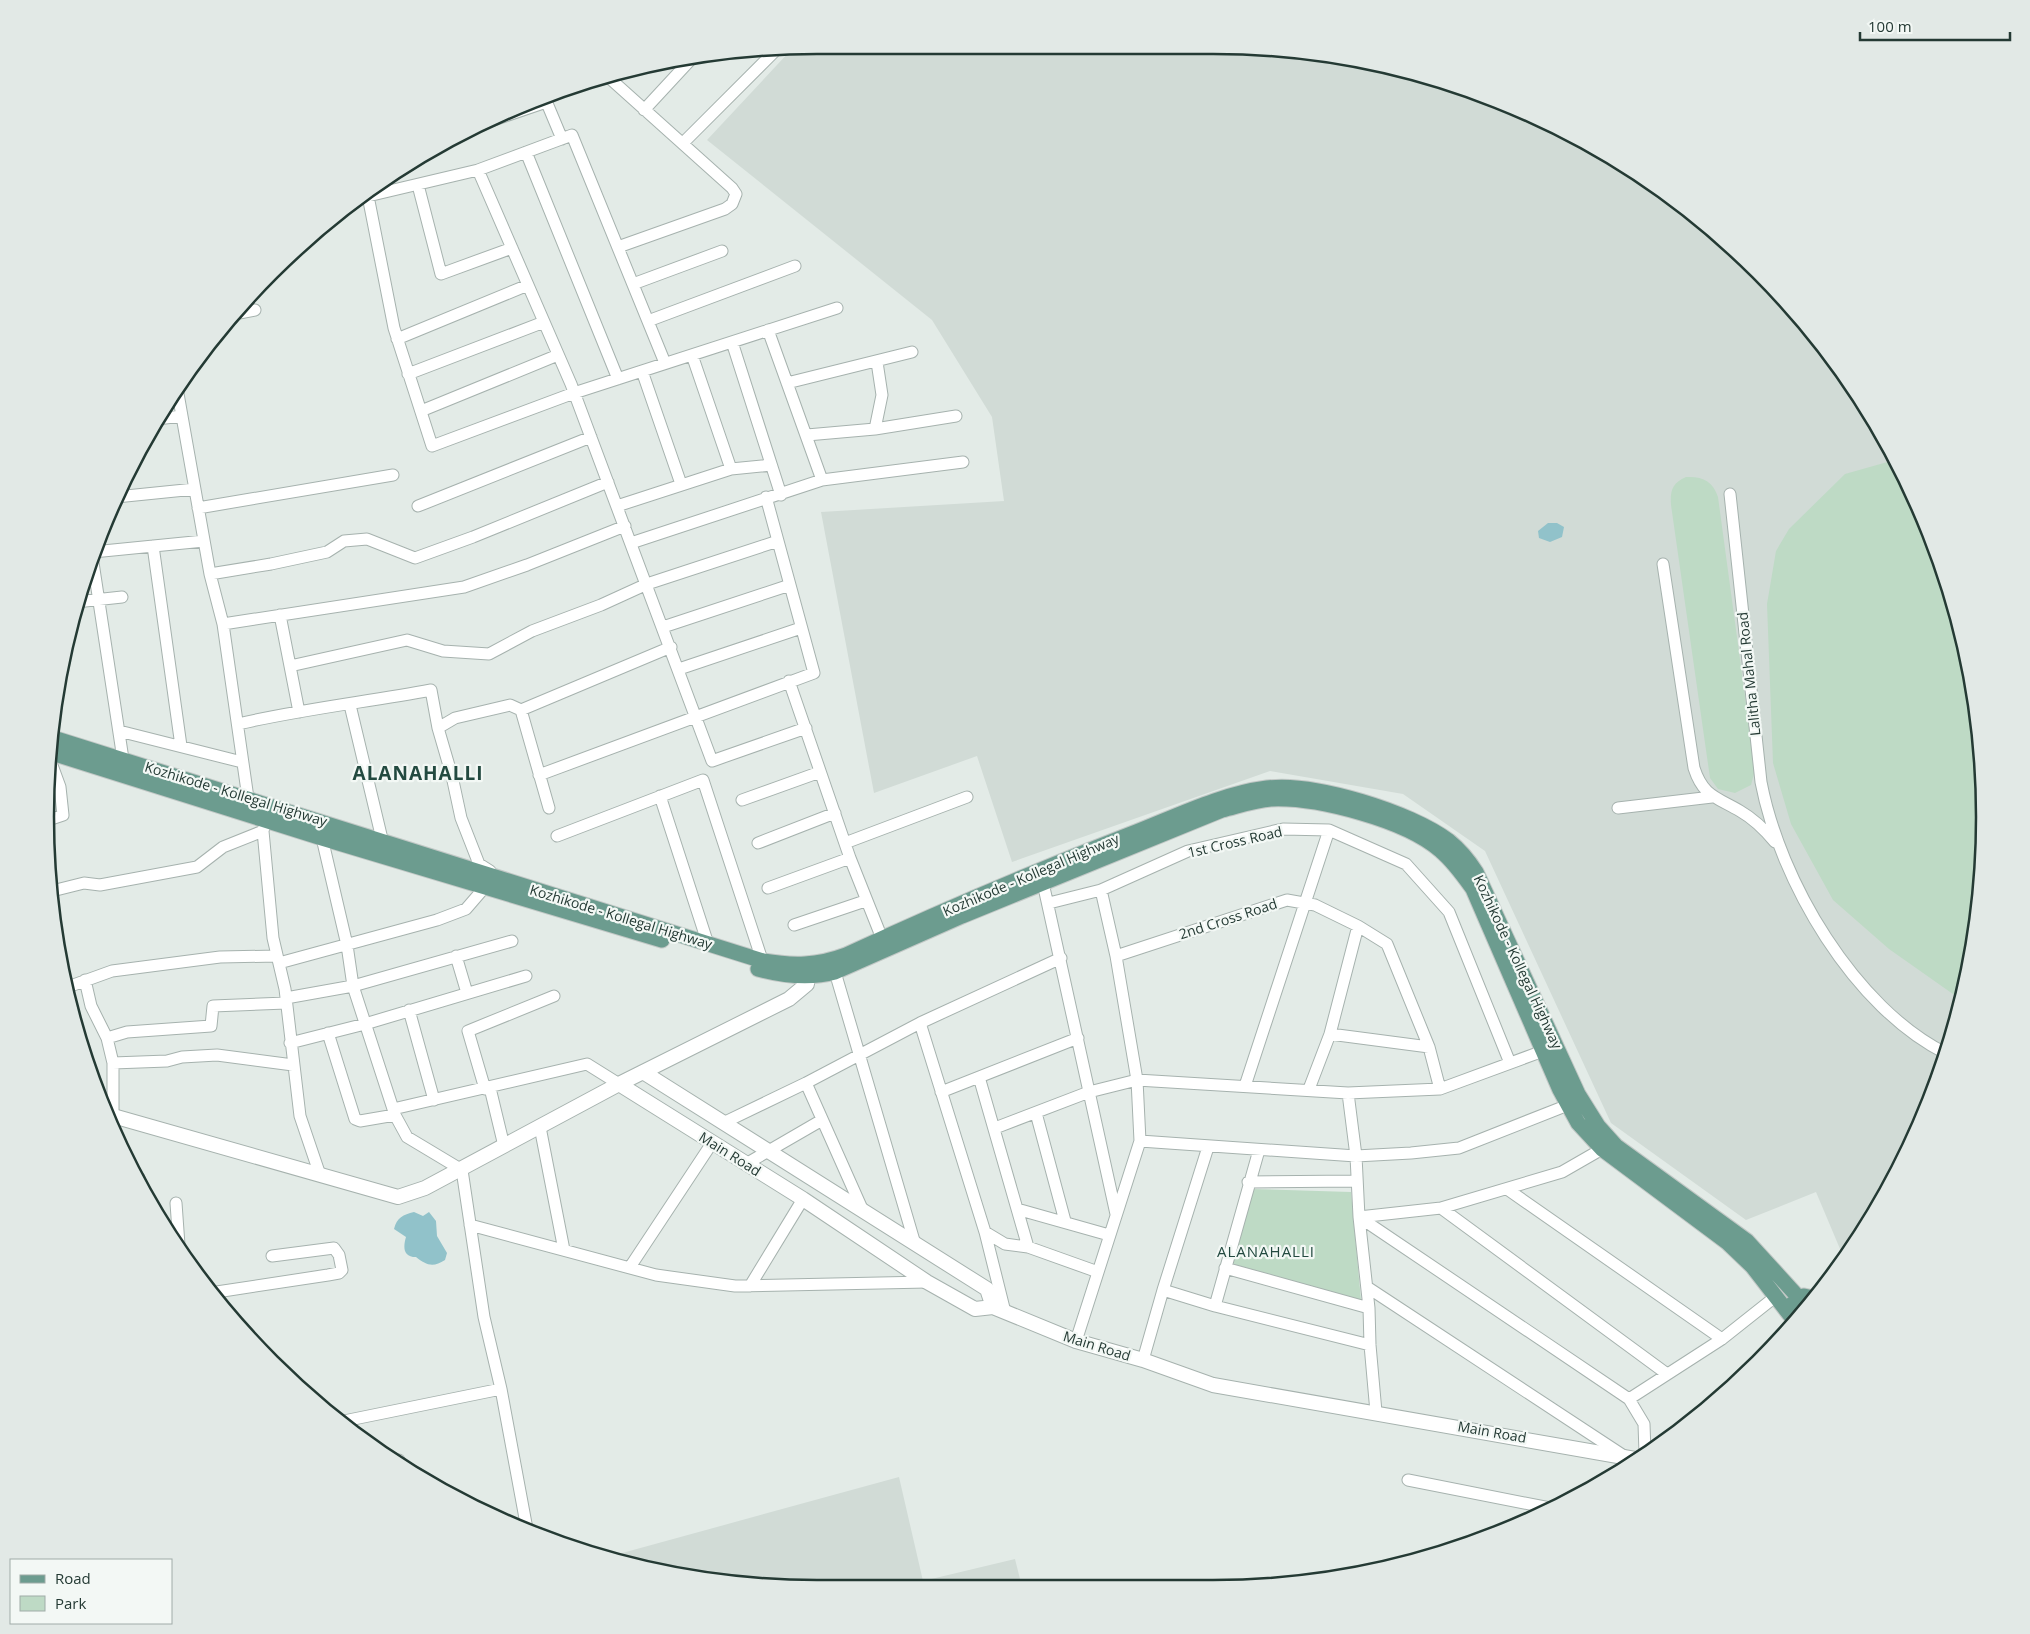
<svg xmlns="http://www.w3.org/2000/svg" width="2030" height="1634" font-family="'Open Sans',sans-serif">
<style>
.built{fill:#d1dbd6}
.green{fill:#bedac5}
.water{fill:#91c2ca}
.lines{fill:none;stroke-linecap:round;stroke-linejoin:round}
.minor-casing{stroke:#a6b2ae;stroke-width:13}
.tertiary-casing{stroke:#a6b2ae;stroke-width:16}
.primary-casing{stroke:#c2c8c6;stroke-width:17}
.minor{stroke:#fff;stroke-width:11}
.tertiary{stroke:#fff;stroke-width:14}
.primary{stroke:#6c9c8f;stroke-width:15}
.labels{text-anchor:middle;stroke-width:4.5;stroke-linejoin:round;paint-order:stroke}
.street-label{font-size:14px;fill:#243a34;stroke:#f3f8f5}
.neighbourhood-label{font-size:15px;letter-spacing:1px;fill:#234a40;stroke:#f3f8f5}
.district-label{font-size:19px;font-weight:bold;letter-spacing:1px;fill:#234a40;stroke:#f3f8f5}
.rim{fill:none;stroke:#243a34;stroke-width:2.5}
</style>
<rect width="100%" height="100%" fill="#e3ebe7"/>
<path class="built" d="M1264 47 1364 60 1508 104 1599 149 1722 237 1825 347 1905 475 1959 617 1983 766 1978 917 1944 1065 1882 1203 1843 1256 1816 1192 1746 1220 1611 1123 1485 851 1403 794 1270 771 1012 862 977 756 874 793 821 512 1004 501 992 417 932 320 707 140 790 51Z
M899 1477 923 1581 1015 1559 1022 1587H767L617 1563 604 1558Z"/>
<path class="green" d="M1891 461 1898 463 1905 475 1959 617 1983 766 1978 917 1960 999 1889 949 1833 900 1791 824 1773 763 1767 604 1776 551 1789 529 1845 474Z
M1686 477C1702 476 1713 481 1718 497L1755 770 1751 785 1735 793 1718 789 1710 778 1671 505C1670 491 1672 483 1686 477Z
M1252 1189 1351 1192 1361 1300 1233 1264Z"/>
<path class="water" d="M1548 523H1557L1564 527 1562 537 1550 542 1539 538 1538 531Z
M414 1212 423 1216 429 1212 436 1221 437 1236 447 1253 445 1260C433 1268 426 1265 416 1257 403 1257 403 1247 406 1237L394 1229C397 1217 403 1215 414 1212Z"/>
<g class="lines">
<g class="minor-casing">
<path id="minor" d="M606 75 732 188 736 194 732 204 725 209 618 247
M544 96 562 139
M644 110 694 56
M479 125 546 102
M683 143 775 51
M526 152 618 379
M478 170 571 384 712 761 806 728
M418 185 441 274 512 248
M633 284 722 251
M234 314 255 310
M648 321 795 266
M768 330 822 480
M397 339 528 285
M732 342 781 495
M692 355 731 469
M665 363 572 135 478 170 368 196 394 328 432 446 574 393 837 308
M642 371 681 484
M408 374 544 322
M787 383 912 352
M177 388 210 574 223 624 248 798
M421 411 558 355
M157 419 182 416
M875 429 882 395 877 362
M807 435 875 429 956 416
M1730 494 1761 782C1780 881 1854 1008 1947 1054
M116 497 195 489
M418 506 591 437
M617 506 731 469 771 465
M198 508 393 475
M631 543 822 480 963 462
M153 546 181 746
M93 552 204 541
M92 556 123 759
M1663 564 1694 768C1703 796 1716 797 1740 811 1754 819 1765 830 1775 842
M210 574 271 564 327 552 344 541 367 539 415 558 473 537 608 482
M76 602 122 597
M280 615 299 712
M223 624 464 587 527 565 625 526
M663 627 790 585
M290 666 407 640 443 651 489 654 532 631 601 605 647 584 778 541
M679 669 801 628
M789 681 850 858 885 946
M350 705 382 839
M521 710 549 808
M238 724C302 709 367 702 431 690L438 728 452 776 461 818 479 864 490 871
M438 728 455 718 510 705 521 710 671 647
M119 731 242 762
M539 775 814 673 766 497
M660 796 708 944
M742 800 820 772
M1618 808 1712 797
M45 821 63 815 60 787 49 757
M263 831 273 938 285 989 300 1116 320 1175
M557 836 703 780 764 966
M322 838 347 945 353 986 395 1115 407 1137 462 1170 484 1317 501 1389 527 1529
M758 843 835 813
M845 843 967 797
M1043 883 1116 1214
M768 888 850 858
M52 891 84 883 100 885 197 867 223 847 263 831 265 824
M1049 903 1101 890 1188 851 1283 829 1329 830 1406 864 1449 912 1510 1063
M794 925 865 901
M456 956 467 993
M1116 956 1287 900 1315 905 1358 926 1387 944 1429 1047 1440 1089
M279 963 437 920 466 909 485 887
M835 972 915 1244
M85 980 91 1006 107 1038 113 1063V1117
M65 988 112 971 220 957 277 956
M286 998 353 986 512 941
M409 1010 434 1100
M920 1023 985 1232 1005 1312
M328 1033 355 1119 360 1121 395 1115
M1330 1034 1429 1047
M107 1038 127 1032 211 1026 213 1006 286 1003
M290 1043 365 1024 526 976
M113 1063 167 1061 182 1057 217 1055 293 1065
M979 1077 1028 1247
M806 1083 863 1211
M1245 1086 1329 830
M490 1088 504 1146
M485 1089 468 1031 554 996
M1309 1089 1330 1034 1358 926
M941 1092 1078 1038
M1348 1093 1356 1156 1359 1217 1369 1308 1370 1345 1376 1412
M393 1109 587 1064 619 1084
M1036 1113 1065 1221
M723 1123 806 1083 920 1023 1061 958
M540 1127 564 1250
M995 1128 1089 1092 1137 1080 1348 1093 1440 1089 1543 1051
M1140 1141 1356 1156 1411 1153 1459 1148 1568 1105
M746 1164 822 1120
M139 1178 140 1183
M1248 1182 1356 1181
M1507 1189 1722 1339
M176 1203 179 1245
M1441 1208 1667 1374
M1017 1209 1109 1235
M1359 1217 1629 1399 1644 1424 1645 1453
M1359 1217 1441 1208 1562 1172 1602 1149
M470 1225 656 1275 735 1286 927 1282
M985 1232 1005 1244 1028 1247 1098 1272
M630 1267 712 1143
M1225 1268 1369 1308
M750 1286 803 1199
M1367 1287 1624 1456
M1163 1290 1215 1306 1370 1345
M210 1293 328 1275 339 1273 342 1270 339 1255 334 1248 272 1256
M1215 1306 1259 1150
M1076 1341 1140 1141 1137 1080 1116 956 1101 890
M1143 1360 1163 1290 1208 1147
M1629 1399 1722 1339 1775 1297
M339 1422 501 1389
M397 1460H399
M1408 1480 1555 1509"/>
</g>
<g class="tertiary-casing">
<path id="tertiary" d="M643 1072 987 1289 993 1307
M619 1084 803 1199 927 1282 975 1309 993 1307 1076 1341 1143 1360 1213 1385 1635 1459
M106 1114 398 1197 425 1188 619 1084 789 999 807 984 808 966"/>
</g>
<g class="primary-casing">
<path id="primary" d="M50 737 763 961C793 966 817 966 846 955 939 912 1035 871 1131 834 1175 817 1220 794 1267 788 1314 782 1411 812 1449 841 1459 849 1469 861 1476 872L1578 1094 1598 1126 1616 1146 1747 1241 1799 1298
M49 752 322 838 662 940
M758 969C784 976 809 979 835 972L962 916 1222 810C1238 806 1255 800 1271 799 1317 797 1406 820 1441 851 1454 862 1463 875 1473 889L1560 1090 1578 1123 1602 1149 1728 1243 1752 1266 1790 1315
M1792 1304 1804 1296 1813 1298"/>
</g>
<use href="#minor" class="minor"/>
<use href="#tertiary" class="tertiary"/>
<use href="#primary" class="primary"/>
</g>
<g class="labels">
<g class="street-label">
<text transform="translate(1749 674) rotate(-96)" y="5">Lalitha Mahal Road</text>
<text transform="translate(236 794) rotate(17)" y="5">Kozhikode - Kollegal Highway</text>
<text transform="translate(1235 842) rotate(-13)" y="5">1st Cross Road</text>
<text transform="translate(1031 875) rotate(-23)" y="5">Kozhikode - Kollegal Highway</text>
<text transform="translate(621 917) rotate(17)" y="5">Kozhikode - Kollegal Highway</text>
<text transform="translate(1228 919) rotate(-18)" y="5">2nd Cross Road</text>
<text transform="translate(1518 962) rotate(65)" y="5">Kozhikode - Kollegal Highway</text>
<text transform="translate(730 1154) rotate(32)" y="5">Main Road</text>
<text transform="translate(1097 1346) rotate(17)" y="5">Main Road</text>
<text transform="translate(1492 1432) rotate(10)" y="5">Main Road</text>
</g>
<g class="neighbourhood-label">
<text x="1266" y="1257">ALANAHALLI</text>
</g>
<g class="district-label">
<text x="418" y="780">ALANAHALLI</text>
</g>
</g>
<path d="M0 0H2030V1634H0ZM817 54H1213A763 763 0 0 1 1976 817V817A763 763 0 0 1 1213 1580H817A763 763 0 0 1 54 817V817A763 763 0 0 1 817 54Z" fill="#e2e9e6" fill-rule="evenodd"/>
<path class="rim" d="M817 54H1213A763 763 0 0 1 1976 817V817A763 763 0 0 1 1213 1580H817A763 763 0 0 1 54 817V817A763 763 0 0 1 817 54Z"/>
<rect x="10" y="1559" width="162" height="65" fill="#f3f8f5" stroke="#a0aca8"/>
<rect x="20" y="1575" width="25" height="8" fill="#6c9c8f" stroke="#a0aca8"/>
<text x="55" y="1584" font-size="15" fill="#243a34">Road</text>
<rect x="20" y="1596" width="25" height="15" fill="#bedac5" stroke="#a0aca8"/>
<text x="55" y="1609" font-size="15" fill="#243a34">Park</text>
<path d="M1860 32v8h150v-8" fill="none" stroke="#243a34" stroke-width="2.5"/>
<text x="1868" y="32" font-size="15" fill="#243a34" stroke="#f3f8f5" stroke-width="4" paint-order="stroke">100 m</text>
</svg>
